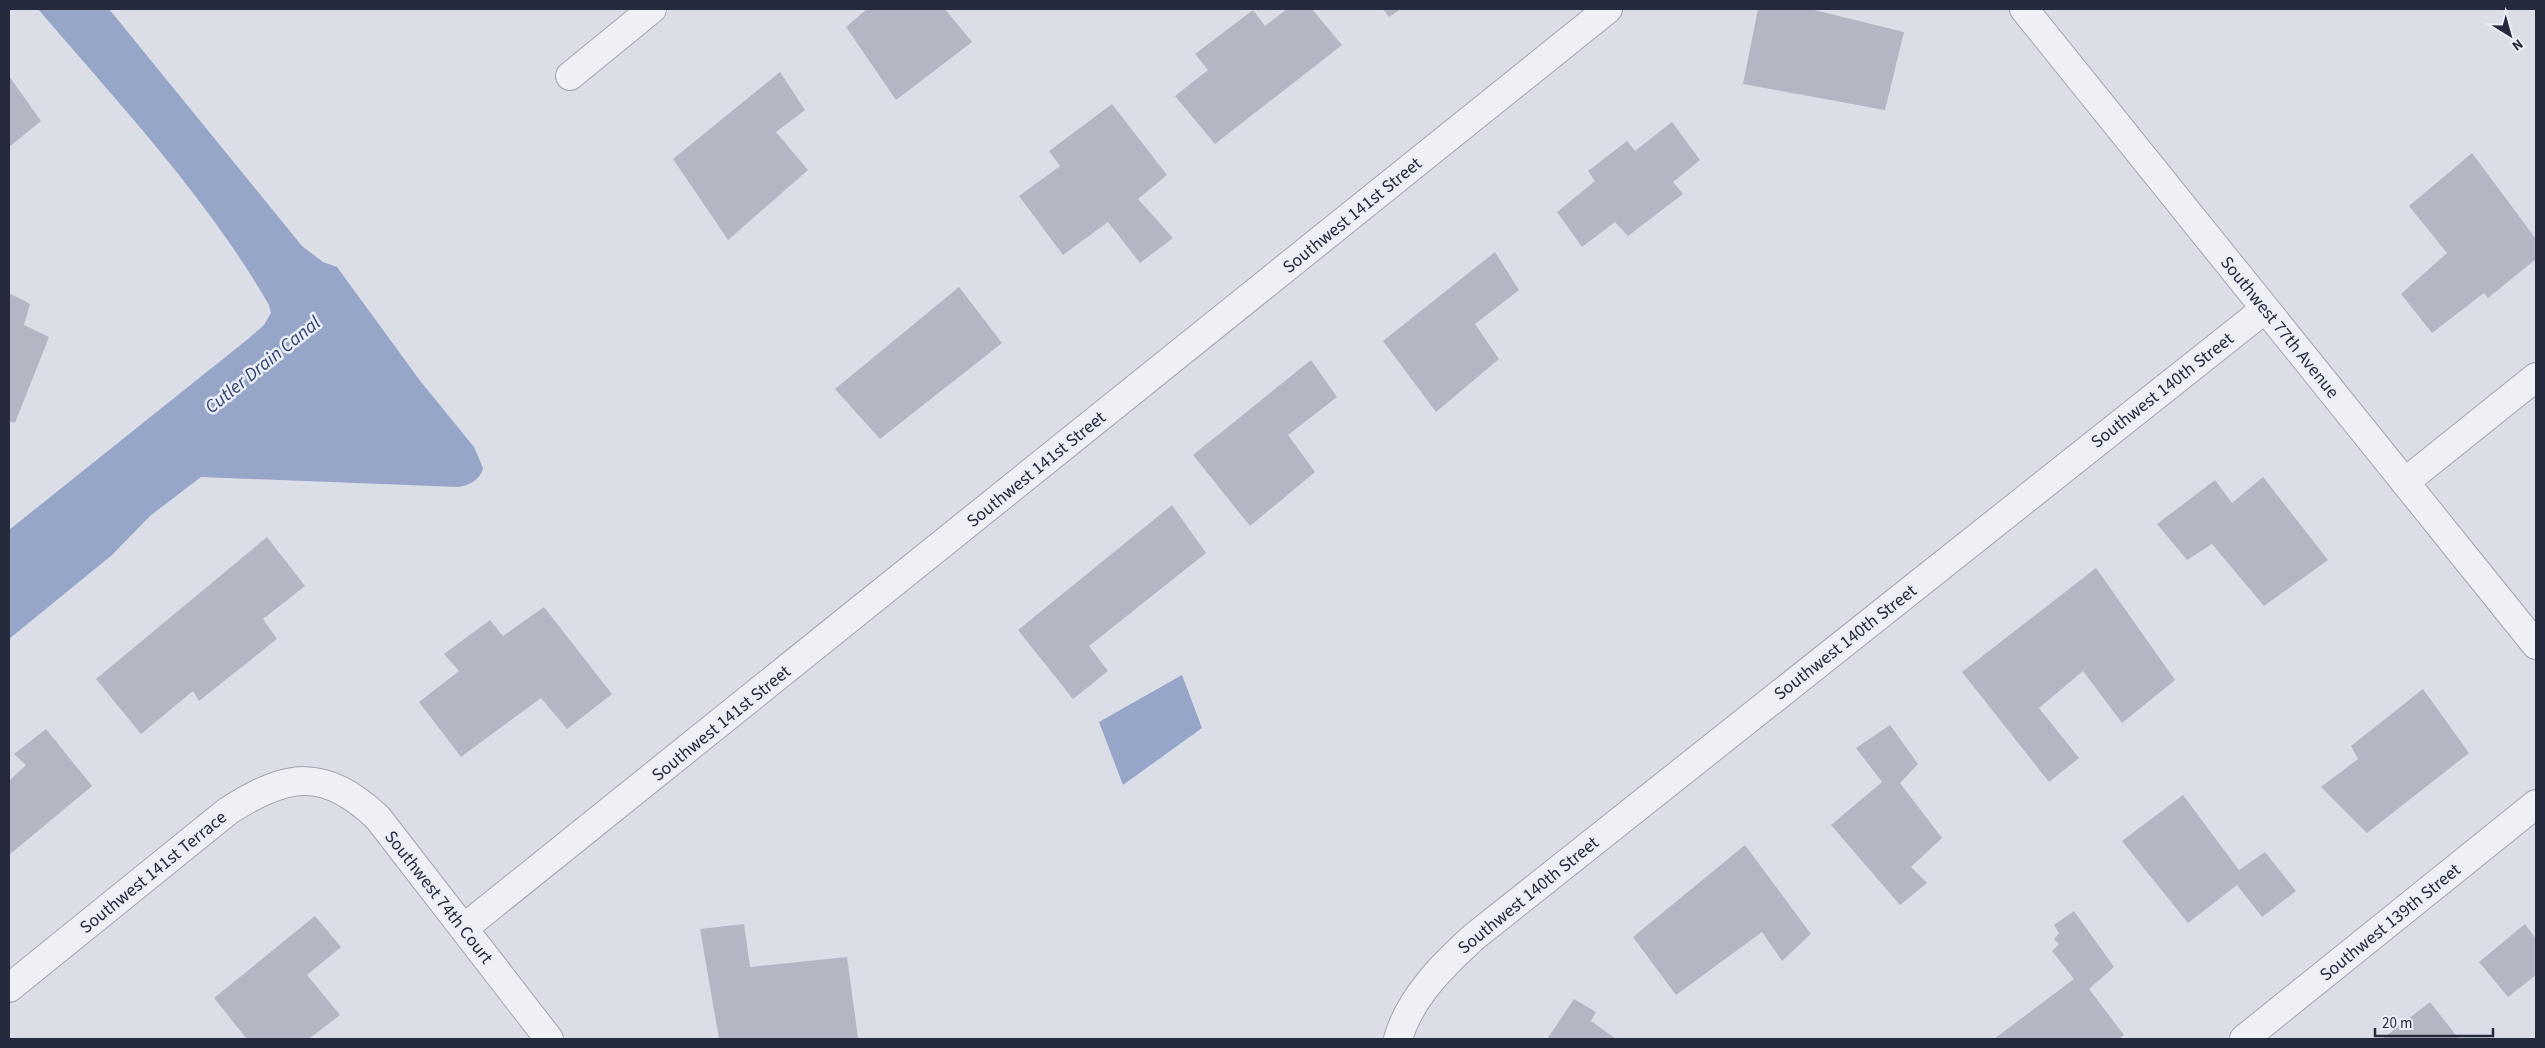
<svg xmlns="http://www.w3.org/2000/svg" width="2545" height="1048" font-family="'Source Sans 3',sans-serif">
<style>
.water{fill:#96a5c8}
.building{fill:#b3b7c3}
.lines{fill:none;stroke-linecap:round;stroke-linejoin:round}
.minor-casing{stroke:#a2a4b1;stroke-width:30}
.tertiary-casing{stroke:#a2a4b1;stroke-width:30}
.minor{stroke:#eff0f5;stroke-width:28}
.tertiary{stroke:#eff0f5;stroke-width:28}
.labels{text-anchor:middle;stroke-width:5;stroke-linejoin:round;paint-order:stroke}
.street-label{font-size:18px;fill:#262a3d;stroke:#ebeef4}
.water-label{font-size:19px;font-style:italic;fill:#2f4172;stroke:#ebeef4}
</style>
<rect width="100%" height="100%" fill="#dcdee7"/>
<path class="water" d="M38 9H109L302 246 323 262 337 267 421 382 474 447 483 468C481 479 469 486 458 487L201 477 150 516 112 555 9 639V530L248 339 264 325 271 313 269 305C206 196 119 104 38 9Z
M1182 675 1202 728 1123 785 1099 722Z"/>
<path class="building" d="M867 9H945L972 42 896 100 846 27Z
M1287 9H1312L1342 45 1215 144 1175 96 1208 70 1195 54 1253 10 1265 26Z
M1383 9H1401L1389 17Z
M1758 9H1810L1904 32 1885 110 1743 84Z
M780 72 805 110 776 132 808 170 728 240 673 159Z
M9 76 41 121 9 147Z
M1112 104 1167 175 1138 199 1173 238 1140 263 1108 222 1063 255 1019 196 1060 166 1049 151Z
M1672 122 1700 160 1673 182 1683 194 1628 236 1615 222 1582 247 1557 212 1595 181 1588 171 1627 141 1635 151Z
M2472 153 2536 239V259L2488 298 2484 293 2432 333 2401 294 2447 253 2409 206Z
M1495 252 1519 290 1475 324 1499 359 1436 412 1383 341Z
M959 287 1002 343 880 439 835 389Z
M9 293 30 304 24 325 49 337 15 423 9 421Z
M1311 360 1337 397 1288 435 1315 472 1250 526 1193 455Z
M2263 477 2328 560 2264 606 2212 544 2187 560 2157 524 2215 480 2232 503Z
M1172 505 1206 553 1089 646 1108 671 1073 699 1018 630Z
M267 537 305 586 263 619 277 639 199 701 193 691 141 734 96 679Z
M2096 568 2175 680 2122 723 2083 671 2039 708 2079 758 2049 782 1962 672Z
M544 607 612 694 567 729 541 698 461 757 419 702 459 671 444 654 490 620 503 636Z
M2423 689 2469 753 2367 833 2321 787 2358 759 2351 746Z
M1890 725 1918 764 1900 783 1942 838 1911 867 1927 883 1900 905 1831 825 1882 782 1856 748Z
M46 729 92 786 9 855V781L26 765 14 754Z
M2183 795 2239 870 2265 852 2296 891 2262 917 2237 885 2188 923 2122 841Z
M1745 845 1811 934 1782 961 1762 932 1676 995 1633 937Z
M2074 911 2114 967 2089 989 2124 1035 2119 1039H1994L2074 979 2052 951 2059 944 2054 939 2059 933 2054 925Z
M315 916 341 947 307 975 340 1015 309 1039H247L214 998Z
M744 924 750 967 847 957 858 1038 719 1039 700 929Z
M2525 924 2536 939V975L2508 997 2479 962Z
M1574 999 1596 1012 1591 1021 1616 1039H1547Z
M2430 1002 2459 1039H2382Z"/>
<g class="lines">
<g class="minor-casing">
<path id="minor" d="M570 76 652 9
M2405 482 2536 377
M464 928 1608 9
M9 988 228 811C287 773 325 767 378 818L549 1039
M1398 1039C1410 997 1444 964 1475 936L2265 309
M2244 1039 2536 804"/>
</g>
<g class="tertiary-casing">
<path id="tertiary" d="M2024 9 2536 645"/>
</g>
<use href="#minor" class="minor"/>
<use href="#tertiary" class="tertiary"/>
</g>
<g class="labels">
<g class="street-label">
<text transform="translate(1352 215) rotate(-39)" y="6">Southwest 141st Street</text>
<text transform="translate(2280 327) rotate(51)" y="6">Southwest 77th Avenue</text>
<text transform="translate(2162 390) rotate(-38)" y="6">Southwest 140th Street</text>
<text transform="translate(1036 469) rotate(-39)" y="6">Southwest 141st Street</text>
<text transform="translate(1845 642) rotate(-38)" y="6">Southwest 140th Street</text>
<text transform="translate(721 723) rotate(-39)" y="6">Southwest 141st Street</text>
<text transform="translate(153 872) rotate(-39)" y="6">Southwest 141st Terrace</text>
<text transform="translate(1528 895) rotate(-39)" y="6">Southwest 140th Street</text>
<text transform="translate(439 897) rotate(52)" y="6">Southwest 74th Court</text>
<text transform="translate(2390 922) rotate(-39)" y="6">Southwest 139th Street</text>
</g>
<g class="water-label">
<text transform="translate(262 364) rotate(-39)" y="7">Cutler Drain Canal</text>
</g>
</g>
<rect width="2545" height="1048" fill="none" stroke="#262a3d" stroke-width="20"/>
<g transform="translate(2510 35) rotate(143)" stroke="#ebeef4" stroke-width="4" paint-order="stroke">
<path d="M0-4L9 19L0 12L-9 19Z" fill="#262a3d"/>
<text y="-8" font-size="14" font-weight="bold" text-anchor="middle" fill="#262a3d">N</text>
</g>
<path d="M2375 1028v8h118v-8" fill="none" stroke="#262a3d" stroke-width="2.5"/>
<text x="2382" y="1028" font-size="15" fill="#262a3d" stroke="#ebeef4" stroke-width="4" paint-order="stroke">20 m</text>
</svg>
